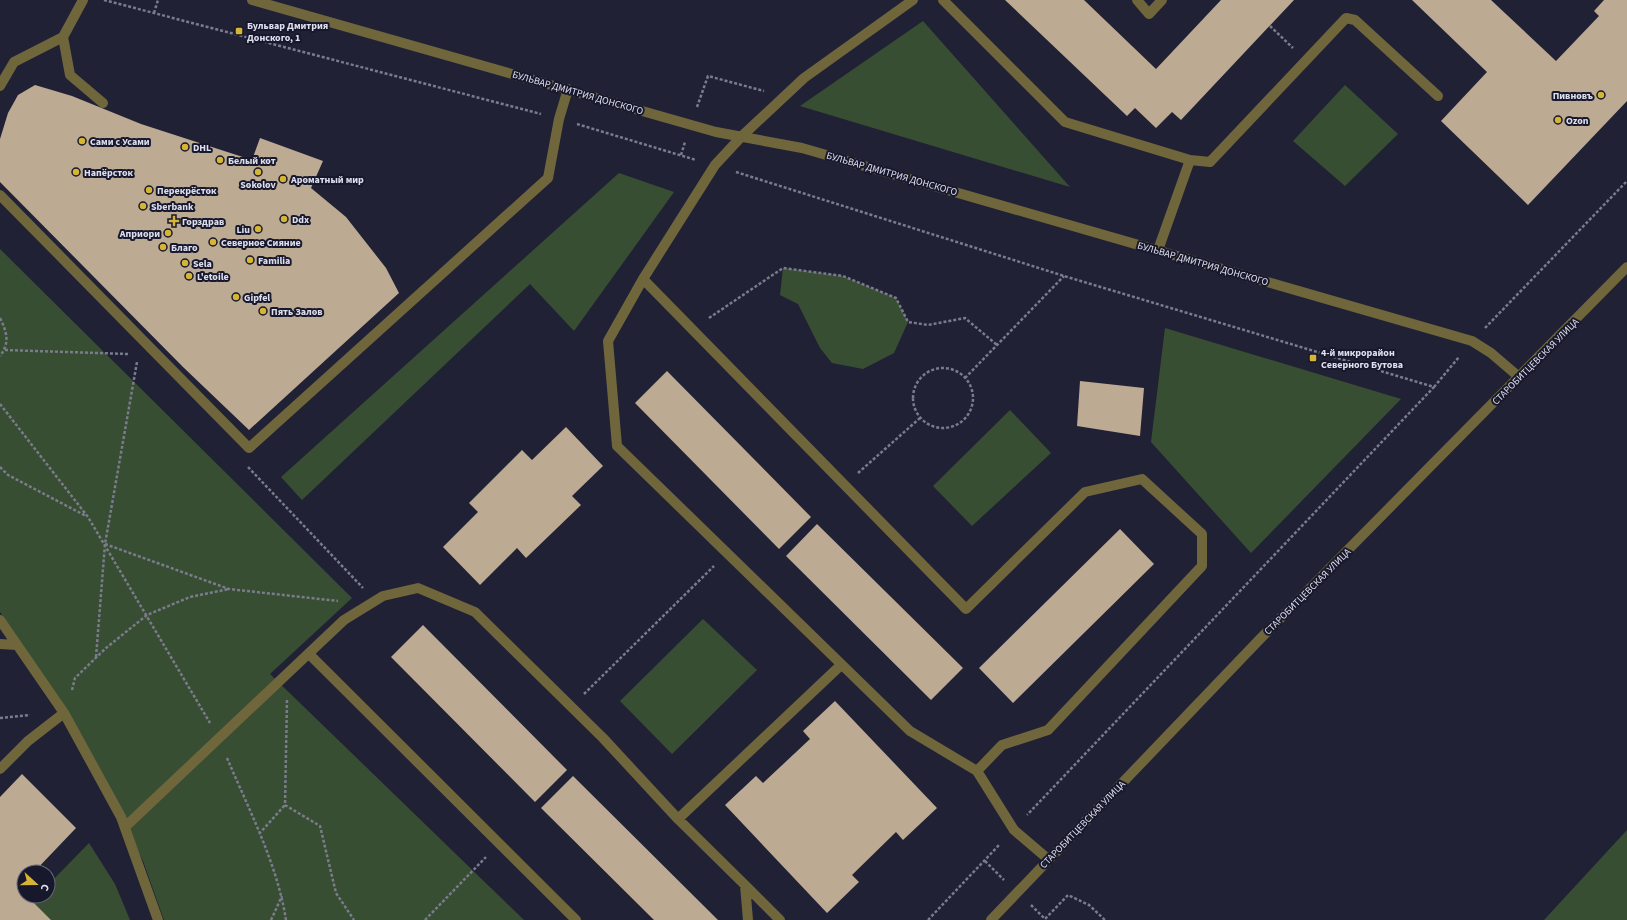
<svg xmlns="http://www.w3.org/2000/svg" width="1627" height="920" font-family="'Source Sans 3',sans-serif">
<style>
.green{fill:#384e32}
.building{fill:#bcaa92}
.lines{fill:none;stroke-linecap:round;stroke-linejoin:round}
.path{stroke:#7a7b8d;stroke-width:2.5;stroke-dasharray:3 2;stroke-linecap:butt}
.minor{stroke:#70663c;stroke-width:10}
.poi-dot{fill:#d6b534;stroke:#17182c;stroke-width:1.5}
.labels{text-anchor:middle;stroke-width:4;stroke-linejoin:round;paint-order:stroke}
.poi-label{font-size:10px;font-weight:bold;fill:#dfe0ef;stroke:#17182c;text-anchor:start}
.street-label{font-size:10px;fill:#dfe0ef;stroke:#17182c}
</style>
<rect width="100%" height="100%" fill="#212136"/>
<path class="green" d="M923 21 1070 187 800 106Z
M1345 85 1398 134 1345 186 1293 141Z
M619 173 674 192 574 331 530 284 302 500 281 477Z
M0 249 352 598 270 674 524 920H164L143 861 73 720 0 612Z
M783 268 843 276 896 298 908 322 894 353 863 369 832 363 820 348 798 304 780 295Z
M1165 328 1401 399 1251 553 1151 442Z
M1010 410 1051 453 972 526 933 486Z
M703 619 757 670 672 754 620 701Z
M1627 830V920H1544Z
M89 843 115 884 130 920H51L32 901 37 896H48V885Z"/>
<path class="building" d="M1005 0H1084L1156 69 1221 0H1294L1181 120 1172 112 1156 128 1135 108 1127 116Z
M1412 0H1491L1556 61 1599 16 1594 11 1604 0H1627V101L1528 205 1441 121 1487 72Z
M35 85 72 96 141 124 252 160 260 138 323 161 311 188 346 217 386 268 399 293 249 430 183 367 0 182V139L8 113 18 95Z
M667 371 811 517 779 549 635 403Z
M1080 381 1144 388 1140 436 1077 426Z
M566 427 603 466 572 496 581 505 526 558 517 548 480 585 443 547 478 512 469 503 522 450 532 460Z
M817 524 963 668 931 700 786 556Z
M1120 529 1154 564 1013 703 979 668Z
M423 625 567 770 535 802 391 657Z
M835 701 937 808 903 840 896 832 852 875 859 882 827 913 725 805 756 776 763 783 810 739 803 731Z
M22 774 76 828 34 872H24V883L19 888 24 893V896H27L51 920H0V797Z
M573 776 718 920H654L541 808Z"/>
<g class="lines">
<path class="path" d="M104 0 541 114
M154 13 158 0
M1270 26 1293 48
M697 107 708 76 764 91
M577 124 696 160
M681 155 685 142
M736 172 1064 276 1434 387 1027 815
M0 318C7 332 10 343 0 356
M709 318 783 268 843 276 896 298 908 322 928 325 965 318 997 345
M1485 328 1627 181
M5 350 128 354
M913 398a30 30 0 1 1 60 0a30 30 0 1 1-60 0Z
M965 378 1064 276
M1434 387 1459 357
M0 404 88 517 210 723
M0 467 8 475 86 516
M248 467 363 588
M858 473 920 418
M105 544 229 589 338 601
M96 657 105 544 137 362
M72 690 75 678 106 648 147 615 190 597 229 589
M584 694 714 566
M287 700 285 805 320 826 336 893 354 920
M0 718 30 715
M227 758C249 810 277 863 286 920
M259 834 285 805
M985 861 1004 880
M1031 905 1045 919 1068 895 1089 905 1105 920
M271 920 282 896
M425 920 486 857
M928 920 1000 844"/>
<path class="minor" d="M83 0 63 37 70 75 103 103
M252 0 716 132 802 148 1472 341 1491 353 1519 377
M943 0 1065 122 1190 160 1210 162 1346 18 1355 20 1438 96
M1137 0 1149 14 1162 0
M0 86 14 62 63 37
M0 195 249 448 548 178 559 119 568 89
M1158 250 1190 160
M643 279 715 165 742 136 804 78 913 0
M0 620 64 713 121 817 158 920
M0 644 17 645
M309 654 576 920
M0 769 28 741 64 713
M977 771 1002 745 1048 730 1202 566V534L1142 479 1085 492 966 609 643 279 608 341 617 446 910 731 977 771 1014 830 1048 859
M678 819 841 665
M125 827 344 620 383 596 418 588 475 612 603 738 678 819 745 885 748 920
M745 885 780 920
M991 920 1260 639 1627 267"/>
</g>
<g class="poi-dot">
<rect x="235" y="27" width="8" height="8" rx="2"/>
<circle cx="1601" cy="95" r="4"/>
<circle cx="1558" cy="120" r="4"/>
<circle cx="82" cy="141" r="4"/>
<circle cx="185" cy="147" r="4"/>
<circle cx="220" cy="160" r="4"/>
<circle cx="76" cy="172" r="4"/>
<circle cx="258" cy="172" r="4"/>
<circle cx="283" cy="179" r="4"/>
<circle cx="149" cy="190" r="4"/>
<circle cx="143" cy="206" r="4"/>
<circle cx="284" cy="219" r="4"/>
<path d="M172 215h4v4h4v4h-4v4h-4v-4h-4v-4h4z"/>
<circle cx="258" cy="229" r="4"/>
<circle cx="168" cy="233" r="4"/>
<circle cx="213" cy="242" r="4"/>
<circle cx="163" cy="247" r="4"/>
<circle cx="250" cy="260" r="4"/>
<circle cx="185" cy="263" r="4"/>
<circle cx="189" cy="276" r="4"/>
<circle cx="236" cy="297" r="4"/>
<circle cx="263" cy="311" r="4"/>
<rect x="1309" y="354" width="8" height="8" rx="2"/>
</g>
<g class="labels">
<g class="poi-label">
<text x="247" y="29">Бульвар Дмитрия<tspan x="247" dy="12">Донского, 1</tspan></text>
<text x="1593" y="99" text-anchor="end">Пивновъ</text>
<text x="1566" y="124">Ozon</text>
<text x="90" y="145">Сами с Усами</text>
<text x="193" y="151">DHL</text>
<text x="228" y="164">Белый кот</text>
<text x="84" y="176">Напёрсток</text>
<text x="291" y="183">Ароматный мир</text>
<text x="258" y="188" text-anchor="middle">Sokolov</text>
<text x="157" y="194">Перекрёсток</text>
<text x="151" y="210">Sberbank</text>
<text x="292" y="223">Ddx</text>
<text x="182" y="225">Горздрав</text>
<text x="250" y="233" text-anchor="end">Liu</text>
<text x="160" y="237" text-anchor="end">Априори</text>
<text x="221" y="246">Северное Сияние</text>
<text x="171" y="251">Благо</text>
<text x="258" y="264">Familia</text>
<text x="193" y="267">Sela</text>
<text x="197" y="280">L'etoile</text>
<text x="244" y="301">Gipfel</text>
<text x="271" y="315">Пять Залов</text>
<text x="1321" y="356">4-й микрорайон<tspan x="1321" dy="12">Северного Бутова</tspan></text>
</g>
<g class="street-label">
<text transform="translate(578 92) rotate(16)" y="4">БУЛЬВАР ДМИТРИЯ ДОНСКОГО</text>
<text transform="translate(892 173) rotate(16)" y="4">БУЛЬВАР ДМИТРИЯ ДОНСКОГО</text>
<text transform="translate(1203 263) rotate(16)" y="4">БУЛЬВАР ДМИТРИЯ ДОНСКОГО</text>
<text transform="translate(1535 361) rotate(-45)" y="4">СТАРОБИТЦЕВСКАЯ УЛИЦА</text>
<text transform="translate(1307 591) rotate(-45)" y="4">СТАРОБИТЦЕВСКАЯ УЛИЦА</text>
<text transform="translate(1082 824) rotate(-46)" y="4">СТАРОБИТЦЕВСКАЯ УЛИЦА</text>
</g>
</g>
<g transform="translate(36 884) rotate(111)"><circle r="19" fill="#17182c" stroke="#67687a"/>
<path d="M0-3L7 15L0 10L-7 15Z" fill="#d6b534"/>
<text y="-6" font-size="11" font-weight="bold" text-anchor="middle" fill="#dfe0ef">С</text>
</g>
</svg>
